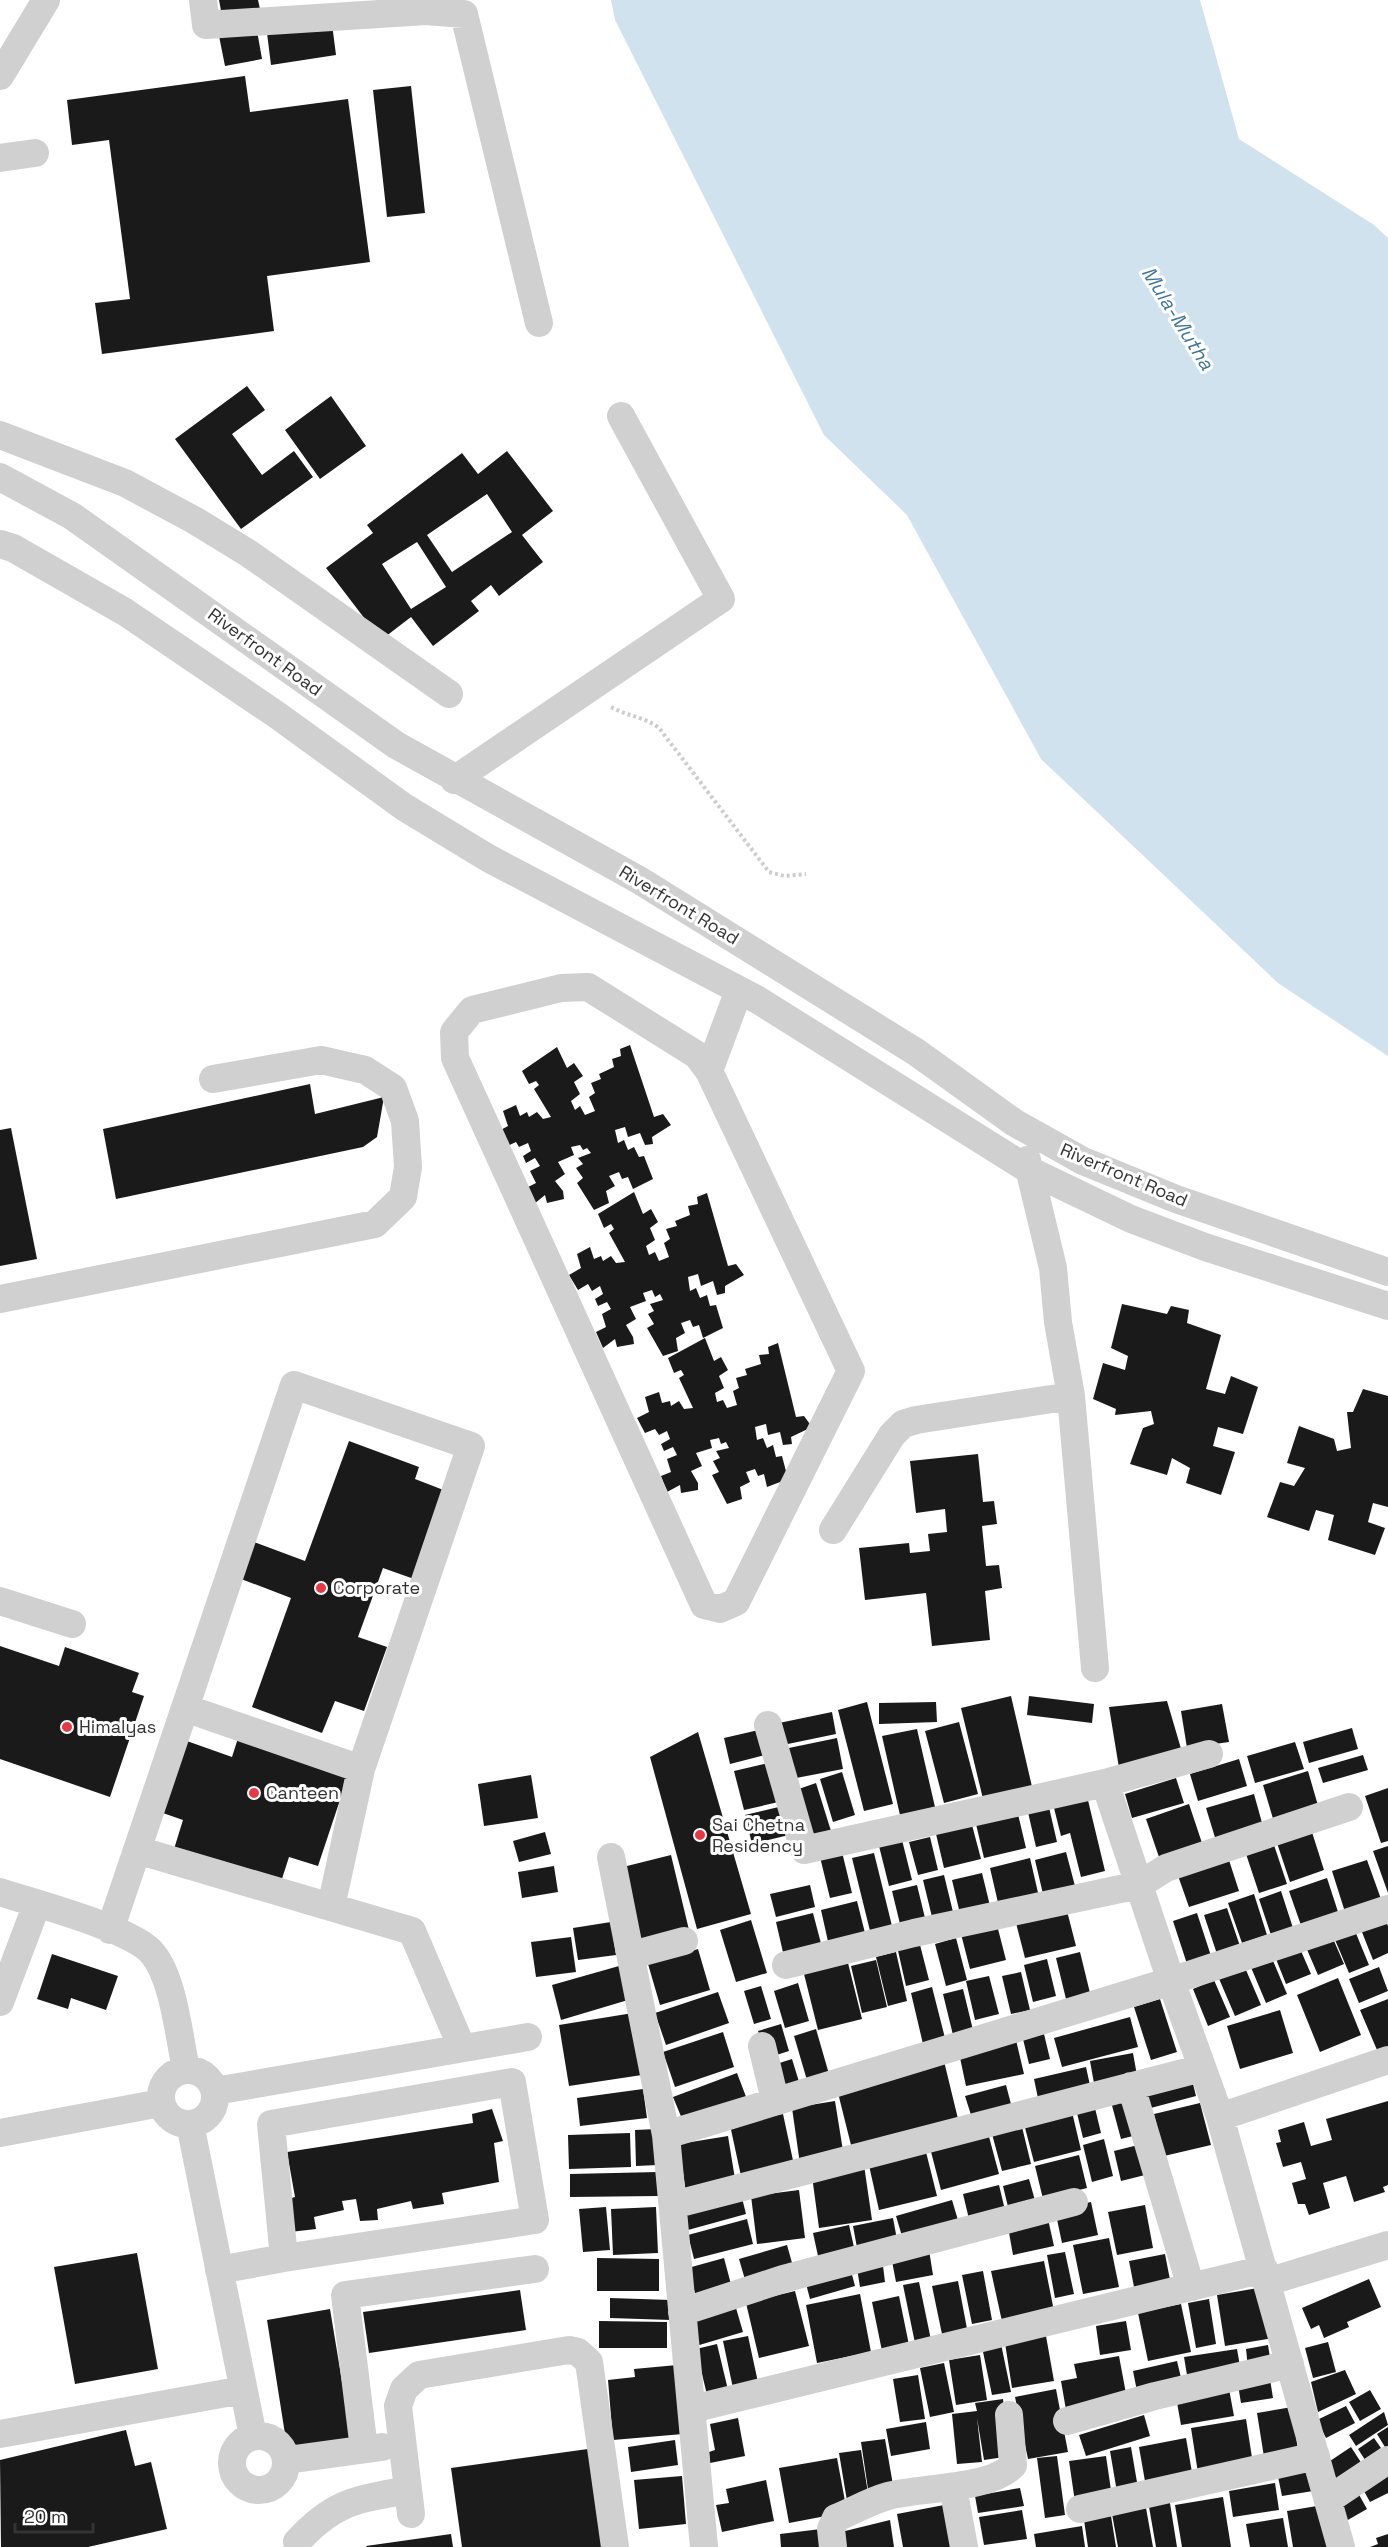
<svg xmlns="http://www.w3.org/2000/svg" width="1388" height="2547" font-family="'Space Grotesk',sans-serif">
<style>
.water{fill:#cfe2ee}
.building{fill:#1a1a1a;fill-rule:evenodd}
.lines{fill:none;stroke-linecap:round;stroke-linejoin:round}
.path{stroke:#cdcdcd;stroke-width:4;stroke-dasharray:3 3;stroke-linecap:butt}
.minor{stroke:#d0d0d0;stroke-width:28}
.poi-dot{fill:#e63946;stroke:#fff;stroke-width:2}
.labels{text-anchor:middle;stroke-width:6;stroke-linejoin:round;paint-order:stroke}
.street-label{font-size:18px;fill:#333;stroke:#fff}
.poi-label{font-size:18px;fill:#333;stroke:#fff;text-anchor:start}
.water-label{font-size:20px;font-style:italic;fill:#3f7597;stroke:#fff}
</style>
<rect width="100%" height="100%" fill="#fff"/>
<path class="water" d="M611 0H1200L1239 139 1374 225 1388 238V1056L1278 983 1041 759 907 515 824 435 615 20Z"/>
<path class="building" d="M219 0H258L260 9 222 16Z
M332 24 336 55 271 65 267 33Z
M256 25 262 59 225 66 218 31Z
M245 76 250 112 348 99 370 262 267 276 274 331 102 354 95 303 130 299 109 140 72 145 67 100Z
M411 86 425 213 387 217 373 90Z
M247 386 265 410 232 434 262 475 294 451 313 477 241 529 175 439Z
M331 396 366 446 320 479 285 430Z
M507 451 553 511 522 535 543 562 499 596 491 585 471 601 479 611 433 646 411 617 381 640 326 568 373 533 367 525 462 453 478 474ZM487 494 512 532 452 572 427 535ZM417 542 446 587 411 609 382 564Z
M630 1045 654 1117 663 1114 671 1125 652 1137 653 1144 645 1145 640 1133 628 1137 625 1127 615 1130 618 1143 624 1140 628 1150 634 1147 639 1157 644 1156 653 1179 633 1189 628 1177 622 1179 619 1172 609 1176 615 1186 606 1191 609 1203 594 1210 577 1183 583 1178 576 1168 583 1164 578 1158 591 1153 587 1148 583 1150 580 1145 571 1147 574 1155 558 1162 565 1174 555 1181 563 1191 564 1199 547 1203 545 1195 534 1204 526 1188 536 1183 530 1171 540 1166 535 1158 526 1163 523 1156 531 1151 528 1143 519 1147 516 1142 505 1147 497 1132 508 1126 503 1111 516 1105 520 1116 527 1112 529 1117 537 1112 543 1119 551 1117 534 1089 539 1085 536 1081 529 1084 522 1071 557 1047 567 1068 574 1063 583 1076 574 1082 580 1094 571 1101 575 1110 580 1106 585 1115 595 1111 589 1097 595 1093 591 1083 601 1079 599 1074 614 1067 612 1059 621 1056 620 1049Z
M310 1084 315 1114 384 1097 377 1137 363 1147 116 1199 103 1129Z
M11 1128 37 1259 0 1266V1130Z
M634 1192 643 1214 651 1209 658 1222 650 1228 655 1240 646 1246 649 1255 655 1252 659 1261 669 1257 664 1243 670 1239 666 1229 677 1226 675 1221 690 1215 688 1206 698 1204 697 1197 707 1193 728 1266 736 1264 744 1275 725 1286V1293L717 1295 713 1281 701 1286 698 1274 688 1277 690 1291 696 1288 700 1298 707 1295 710 1306 716 1305 723 1328 703 1338 699 1325 693 1327 690 1320 681 1323 685 1333 676 1338 678 1351 663 1356 647 1328 654 1324 648 1314 654 1311 650 1304 663 1300 660 1294 655 1297 652 1290 643 1293 646 1301 630 1307 636 1319 626 1325 633 1337 634 1344 617 1347 615 1339 603 1348 596 1332 606 1327 602 1314 611 1309 607 1302 598 1306 595 1299 603 1294 600 1286 592 1291 588 1284 578 1290 569 1275 581 1268 577 1254 590 1247 594 1259 601 1256 603 1261 611 1256 616 1263 625 1262 609 1233 614 1229 611 1224 604 1228 598 1214Z
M1122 1304 1167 1314 1171 1306 1189 1310 1187 1323 1221 1335 1206 1389 1225 1394 1231 1376 1258 1387 1243 1434 1218 1427 1213 1446 1235 1452 1221 1495 1186 1483 1190 1468 1172 1458 1167 1475 1130 1464 1143 1428 1154 1424 1151 1411 1115 1415 1116 1409 1093 1399 1103 1363 1125 1370 1128 1356 1111 1348Z
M705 1338 714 1361 721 1357 728 1370 719 1376 724 1388 715 1393 717 1402 723 1400 727 1408 737 1405 733 1391 739 1388 736 1378 747 1375 745 1369 761 1364 759 1355 769 1354 768 1347 778 1343 796 1417 804 1416 812 1427 791 1437 792 1444 783 1445 780 1432 768 1435 766 1424 755 1427 757 1440 763 1438 767 1448 773 1445 776 1457 782 1456 788 1479 767 1487 764 1474 758 1476 755 1469 746 1472 750 1482 740 1487 742 1499 727 1504 712 1475 719 1472 713 1461 720 1458 716 1451 729 1448 726 1442 721 1444 719 1438 710 1440 712 1448 696 1453 702 1466 691 1471 698 1483V1490L681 1493 680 1485 667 1492 661 1476 671 1472 667 1459 677 1455 673 1447 664 1451 661 1444 670 1439 667 1431 659 1435 655 1429 645 1433 637 1418 649 1412 645 1397 659 1392 662 1403 670 1401 671 1406 679 1401 684 1409 693 1408 679 1378 684 1375 681 1370 674 1373 668 1358Z
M1363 1389 1388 1396V1507L1373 1503 1368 1522 1385 1528 1375 1555 1328 1540 1334 1515 1316 1510 1309 1531 1267 1517 1280 1482 1294 1486 1305 1468 1287 1463 1299 1426 1334 1439 1337 1451 1351 1448 1347 1412H1353Z
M349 1441 419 1467 415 1479 446 1491 414 1579 383 1568 358 1637 387 1647 364 1711 335 1701 322 1733 252 1707 291 1598 236 1577 249 1540 305 1561Z
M978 1454 983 1502 994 1501 997 1524 982 1526 986 1566 999 1565 1002 1588 985 1591 990 1640 932 1646 926 1593 865 1600 859 1548 909 1543 910 1553 930 1551 928 1534 947 1532 945 1509 916 1513 910 1461Z
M0 1646 59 1666 65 1647 139 1673 132 1692 144 1696 110 1797 0 1759Z
M1011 1696 1033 1791 984 1803 961 1708Z
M1029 1696 1094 1704 1092 1723 1027 1715Z
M1167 1701 1182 1752 1119 1768 1109 1707Z
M867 1702 893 1804 864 1811 838 1710Z
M936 1702 937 1722 879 1724V1703Z
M1222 1704 1229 1742 1187 1748 1181 1711Z
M832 1712 836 1734 783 1745 779 1723Z
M959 1722 978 1794 944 1803 925 1731Z
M1352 1728 1358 1749 1309 1763 1303 1742Z
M763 1729 769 1754 730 1764 724 1738Z
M917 1729 935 1807 900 1815 882 1736Z
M698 1732 751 1914 697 1929 650 1757Z
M239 1735 349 1773 318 1866 289 1857 280 1885 174 1849 183 1820 160 1812 184 1740 232 1757Z
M837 1738 843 1769 791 1779 784 1749Z
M1295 1742 1304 1769 1255 1783 1247 1756Z
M1363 1755 1368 1770 1323 1783 1318 1768Z
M1239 1759 1247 1786 1198 1801 1190 1774Z
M773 1762 783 1801 744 1810 734 1771Z
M1308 1771 1319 1809 1274 1822 1263 1785Z
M842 1772 855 1815 833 1822 820 1779Z
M531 1775 538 1818 484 1826 478 1784Z
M1176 1778 1184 1803 1132 1818 1125 1794Z
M816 1783 831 1831 807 1838 793 1791Z
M1388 1788V1841L1381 1843 1365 1796Z
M1086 1792 1105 1871 1081 1877 1070 1833 1061 1836 1052 1800Z
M1254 1794 1264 1830 1217 1844 1206 1808Z
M1048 1803 1057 1842 1036 1847 1027 1808Z
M791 1804 797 1833 752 1844 745 1815Z
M1189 1804 1203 1846 1160 1860 1146 1819Z
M1017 1810 1026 1848 984 1858 975 1820Z
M972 1825 981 1859 944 1868 936 1834Z
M1311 1829 1324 1870 1290 1882 1276 1840Z
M545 1832 551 1854 519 1862 513 1841Z
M1271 1836 1287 1884 1259 1893 1243 1845Z
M930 1837 938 1870 918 1875 909 1842Z
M902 1840 912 1880 889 1886 879 1846Z
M1388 1846V1893L1373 1851Z
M842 1852 852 1893 830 1898 820 1857Z
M1066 1852 1075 1886 1043 1894 1035 1860Z
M874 1853 894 1934 872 1939 852 1858Z
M1227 1854 1239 1891 1189 1907 1176 1870Z
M671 1855 689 1930 637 1942 619 1868Z
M1030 1858 1039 1897 999 1907 990 1868Z
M1367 1860 1381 1899 1345 1912 1332 1871Z
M554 1866 558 1892 522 1898 518 1872Z
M982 1873 991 1910 961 1918 952 1880Z
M944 1875 954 1916 933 1921 923 1880Z
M1327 1878 1340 1918 1303 1931 1289 1891Z
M810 1885 815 1907 776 1917 770 1894Z
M917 1885 926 1922 901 1928 892 1891Z
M1281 1891 1293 1928 1271 1935 1259 1899Z
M1254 1894 1267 1935 1242 1943 1228 1903Z
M857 1901 866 1937 829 1946 821 1910Z
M1227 1908 1241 1949 1218 1957 1204 1915Z
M1067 1911 1076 1946 1025 1958 1016 1923Z
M813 1913 823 1951 785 1961 776 1922Z
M1197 1913 1212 1959 1188 1967 1173 1921Z
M1384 1917 1388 1926V1953L1373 1960 1360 1927Z
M751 1920 767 1973 736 1982 720 1930Z
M611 1922 616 1955 578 1960 573 1928Z
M997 1925 1006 1960 970 1969 961 1934Z
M1353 1926 1369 1965 1349 1973 1333 1935Z
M1331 1934 1344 1964 1318 1975 1305 1945Z
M571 1937 576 1972 536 1977 531 1942Z
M918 1937 929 1980 906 1986 896 1942Z
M956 1938 967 1980 946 1986 935 1944Z
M1298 1944 1311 1974 1286 1984 1274 1954Z
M698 1949 710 1990 660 2005 648 1964Z
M896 1952 907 2001 888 2006 876 1957Z
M1080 1952 1090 1993 1066 1999 1056 1958Z
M52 1954 118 1976 106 2010 71 1998 68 2009 37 1999Z
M1271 1956 1287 1994 1266 2003 1250 1965Z
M1047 1959 1056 1996 1033 2002 1024 1965Z
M876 1960 887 2007 862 2013 851 1966Z
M848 1963 862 2019 818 2030 804 1974Z
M1243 1963 1261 2005 1235 2016 1217 1974Z
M619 1966 628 2000 561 2020 552 1985Z
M1379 1967 1388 1991 1359 2003 1349 1979Z
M1021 1972 1030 2010 1011 2014 1002 1976Z
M989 1976 999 2014 975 2020 966 1981Z
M1338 1978 1361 2035 1320 2052 1297 1995Z
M1214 1980 1230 2017 1208 2026 1193 1989Z
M798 1983 809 2021 785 2028 774 1991Z
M761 1986 771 2019 754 2024 744 1991Z
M932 1987 945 2038 923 2044 911 1993Z
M963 1989 973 2030 953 2035 943 1994Z
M718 1992 729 2023 666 2045 655 2013Z
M1160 1999 1177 2052 1151 2060 1134 2007Z
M1388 1999V2053L1380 2057 1360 2010Z
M1280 2010 1293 2053 1240 2069 1227 2026Z
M633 2013 642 2075 569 2086 559 2025Z
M1130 2017 1138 2047 1062 2067 1054 2038Z
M781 2024 789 2051 767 2058 758 2031Z
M816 2029 831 2081 809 2087 794 2036Z
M723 2032 734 2067 675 2087 663 2052Z
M1044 2034 1050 2059 1029 2064 1023 2039Z
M1016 2040 1024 2074 966 2086 959 2053Z
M1133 2053 1138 2081 1095 2089 1090 2061Z
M943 2057 959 2123 852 2149 837 2089Z
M792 2059 800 2085 778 2092 770 2066Z
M1086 2067 1091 2090 1039 2103 1034 2079Z
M737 2073 748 2102 685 2126 673 2097Z
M1191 2076 1196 2096 1147 2109 1142 2089Z
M1006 2085 1011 2104 971 2115 965 2096Z
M643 2089 647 2118 580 2126 577 2098Z
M1126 2093 1137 2135 1121 2139 1110 2098Z
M835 2101 844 2157 800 2164 792 2108Z
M1388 2101V2185L1383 2187 1385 2192 1354 2202 1346 2176 1323 2183 1330 2208 1309 2215 1305 2204H1298L1292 2183 1306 2179 1301 2162 1283 2167 1276 2143 1281 2142 1278 2130 1304 2122 1311 2146 1332 2140 1326 2119Z
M1200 2103 1211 2145 1164 2156 1154 2114Z
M1094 2104 1101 2133 1083 2138 1076 2109Z
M492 2109 503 2141 494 2143 499 2182 442 2193 444 2204 413 2209 411 2201 377 2209 378 2220 360 2221 356 2199 342 2201 344 2210 314 2217 316 2229 290 2232 285 2200 295 2197 287 2152 473 2123 472 2114Z
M1072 2112 1081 2150 1034 2162 1024 2124Z
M783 2114 794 2165 741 2176 730 2125Z
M1022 2127 1031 2164 1002 2171 992 2134Z
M657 2129 658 2165 636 2166 635 2130Z
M630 2133 631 2167 569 2169 568 2135Z
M988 2133 999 2174 941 2190 930 2148Z
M728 2136 736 2185 686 2193 679 2144Z
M1104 2139 1113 2176 1092 2182 1083 2145Z
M1142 2144 1149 2174 1121 2181 1114 2151Z
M925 2148 937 2196 879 2210 868 2161Z
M1079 2155 1087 2188 1043 2199 1035 2166Z
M864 2165 872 2220 819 2228 812 2176Z
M658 2172 659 2196 570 2197V2174Z
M1029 2179 1036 2204 1009 2211 1003 2186Z
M999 2185 1005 2210 969 2219 963 2194Z
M799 2190 805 2238 757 2244 751 2196Z
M742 2198 746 2214 688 2230 684 2213Z
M952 2200 960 2227 904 2243 896 2216Z
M1091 2202 1098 2235 1062 2243 1055 2210Z
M1145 2205 1153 2248 1117 2255 1108 2212Z
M606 2207 610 2250 583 2252 579 2209Z
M656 2207 658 2253 613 2255 611 2209Z
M893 2218 898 2245 858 2253 853 2226Z
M747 2219 753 2244 694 2259 688 2235Z
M1048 2219 1054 2246 1013 2255 1008 2227Z
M849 2225 856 2256 820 2265 813 2233Z
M1109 2238 1119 2287 1083 2294 1073 2245Z
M787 2245 794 2270 746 2283 739 2259Z
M929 2250 933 2275 896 2282 891 2256Z
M1065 2252 1074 2294 1055 2298 1047 2255Z
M137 2253 158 2369 75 2384 54 2267Z
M1165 2254 1171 2285 1135 2292 1129 2261Z
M597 2258 659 2259V2291H597Z
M724 2258 732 2288 696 2297 688 2268Z
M882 2258 885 2282 860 2287 856 2262Z
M1044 2261 1055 2316 1003 2326 991 2271Z
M850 2267 855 2286 810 2299 805 2280Z
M983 2271 992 2320 972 2324 962 2275Z
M1369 2279 1381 2307 1347 2322 1349 2327 1324 2338 1319 2325 1311 2329 1302 2308Z
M958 2281 968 2334 943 2339 932 2286Z
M919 2282 931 2340 915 2343 903 2285Z
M1264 2287 1273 2338 1225 2346 1217 2295Z
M520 2290 526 2330 369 2353 363 2312Z
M795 2291 809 2346 759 2358 746 2303Z
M860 2294 871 2352 817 2363 806 2305Z
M899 2296 909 2345 882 2351 872 2302Z
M610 2298 671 2300V2320L610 2318Z
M1209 2299 1216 2344 1196 2348 1188 2303Z
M1181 2304 1191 2352 1148 2361 1138 2313Z
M736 2308 743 2332 696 2346 689 2322Z
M330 2309 352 2442 288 2453 267 2320Z
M599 2321 667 2322V2348H599Z
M1126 2321 1131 2350 1100 2355 1096 2326Z
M748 2336 759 2387 734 2393 723 2341Z
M1046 2336 1054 2381 1012 2388 1005 2343Z
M1328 2342 1336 2372 1313 2378 1305 2348Z
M717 2344 729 2394 708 2399 696 2349Z
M1001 2344 1011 2392 992 2395 982 2347Z
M1268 2345 1271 2364 1248 2368 1246 2349Z
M1237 2349 1241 2372 1188 2381 1184 2357Z
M980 2355 987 2400 956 2405 949 2360Z
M1119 2356 1127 2399 1066 2410 1061 2381 1077 2378 1074 2364Z
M1177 2361 1183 2386 1138 2396 1133 2371Z
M944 2363 954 2412 930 2417 920 2368Z
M677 2365 683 2434 613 2440 608 2380 635 2377 634 2369Z
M1345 2370 1356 2394 1318 2412 1311 2382Z
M1269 2373 1273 2398 1241 2403 1237 2379Z
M918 2375 925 2419 900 2422 893 2379Z
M1056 2389 1068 2452 1028 2459 1015 2397Z
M1229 2389 1234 2416 1181 2425 1176 2397Z
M1370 2390 1381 2409 1360 2421 1349 2402Z
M1003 2399 1011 2456 984 2460 977 2418 982 2462 957 2464 952 2414 977 2411 975 2403Z
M1346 2406 1355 2423 1326 2438 1317 2420Z
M1292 2407 1298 2451 1264 2457 1257 2413Z
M1384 2412 1388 2425 1356 2446 1349 2435Z
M1144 2415 1150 2436 1086 2456 1079 2435Z
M738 2418 745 2456 710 2463 709 2452 715 2450 710 2424Z
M1246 2419 1253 2464 1198 2473 1191 2428Z
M926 2422 930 2449 891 2456 886 2429Z
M1388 2427V2452L1377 2434Z
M126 2430 135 2466 151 2462 167 2529 88 2547H1L0 2460Z
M1186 2438 1193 2478 1146 2487 1139 2447Z
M1374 2438 1388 2458 1371 2469 1358 2449Z
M885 2439 893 2485 868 2489 861 2442Z
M675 2440 678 2465 631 2472 628 2447Z
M1131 2447 1139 2494 1118 2498 1110 2451Z
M1351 2447 1366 2470 1336 2490 1327 2463Z
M588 2449 602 2547H462L451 2468Z
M861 2450 868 2493 847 2501 839 2453Z
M1057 2456 1065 2515 1045 2518 1037 2458Z
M1106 2456 1112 2497 1075 2502 1069 2461Z
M837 2458 847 2512 789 2523 779 2468Z
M1308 2461 1313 2491 1282 2496 1276 2467Z
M1388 2466V2493L1370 2502 1359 2482Z
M682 2476 686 2524 639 2529 634 2480Z
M766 2480 774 2521 722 2532 716 2505 729 2503 726 2489Z
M1275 2483 1279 2510 1233 2517 1229 2491Z
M1020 2488 1024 2506 978 2513 975 2496Z
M1357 2491 1367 2509 1346 2521 1336 2503Z
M1169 2497 1177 2547H1156L1148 2501Z
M1223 2497 1231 2547H1182L1175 2505Z
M944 2505 952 2547H903L897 2514Z
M1323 2505 1330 2547H1293L1287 2511Z
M1146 2508 1153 2547H1118L1112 2514Z
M1022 2510 1027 2539 984 2545 979 2517Z
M1111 2516 1116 2547H1088L1084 2520Z
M1283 2518 1288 2547H1250L1246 2524Z
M890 2520 894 2547H843L841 2532Z
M1082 2526 1085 2547H1036L1034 2534Z
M821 2529 823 2547H781L780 2534Z
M451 2534 453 2547H367L366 2546Z
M1388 2534V2547H1370L1378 2544 1376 2538Z"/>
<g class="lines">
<path class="path" d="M611 707C627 716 645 717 659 728L769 872 784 876 806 874"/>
<path class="minor" d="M203 0 206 25 426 11 464 14 539 323
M0 76 46 0
M0 158 35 153
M0 435 125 483 194 520 248 553 449 694
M0 477 72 516 396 745 639 880 916 1052 1015 1123 1083 1161 1176 1199 1388 1272
M0 544 13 548 125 612 277 715 404 807 488 858 758 1000 1031 1171 1131 1219 1205 1247 1388 1306
M454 780 721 599 621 416
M588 987 697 1055 709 1071 851 1371 736 1602 720 1609 704 1605 455 1058 454 1032 472 1010 561 988Z
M709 1071 739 990
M1027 1160 1053 1268 1058 1322 1071 1396 1095 1668
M0 1299 375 1224 403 1197 408 1167 405 1121 393 1088 365 1070 321 1060 213 1079
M833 1530 892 1435 903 1424 916 1420 1071 1396
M0 1601 72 1624
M185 1708 361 1769
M768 1725 804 1850 1105 1783 1209 1754
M1105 1783 1171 1981 1220 2117 1341 2547
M137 1850 412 1931 462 2048
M611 1857 666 2135 704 2547
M0 1892C33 1903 134 1929 153 1954 174 1980 179 2037 186 2069
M110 1930 294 1385 471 1446 361 1769 331 1907
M632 1955 684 1941
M786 1965 914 1933 1139 1885 1166 1868 1349 1807
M0 2002 37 1904
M762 2046 775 2100
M161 2097a27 27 0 1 1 54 0a27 27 0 1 1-54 0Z
M1131 2086 1191 2287
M215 2091 528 2037
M1220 2117 1388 2060
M190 2124 253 2436
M0 2133 161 2103
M666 2135 1171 1981 1388 1909
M673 2205 1202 2068
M219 2270 284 2258 271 2124 512 2082 535 2220 284 2258
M1267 2282 1388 2245
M682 2312 783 2279 1074 2202
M692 2409 1264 2269
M1067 2421 1155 2396 1290 2364
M0 2434 243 2390
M232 2463a27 27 0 1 1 54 0a27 27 0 1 1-54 0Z
M364 2449 345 2295 535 2269
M287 2460 382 2447
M953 2487 964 2547
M1328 2500 1388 2460
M1080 2509 1316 2456
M411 2514 398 2406 404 2389 419 2375 569 2350 578 2352 589 2362 615 2547
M298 2547 297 2542C334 2501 356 2500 407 2490
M833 2547 831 2529 836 2518C853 2511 870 2501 888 2496 920 2487 991 2490 1013 2465L1009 2415"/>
</g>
<g class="poi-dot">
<circle cx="321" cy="1588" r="6"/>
<circle cx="67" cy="1727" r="6"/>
<circle cx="254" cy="1793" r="6"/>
<circle cx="700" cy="1835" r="6"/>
</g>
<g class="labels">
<g class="street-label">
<text transform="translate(265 652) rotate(36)" y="6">Riverfront Road</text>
<text transform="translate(679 905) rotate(31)" y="6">Riverfront Road</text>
<text transform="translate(1124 1175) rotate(23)" y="6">Riverfront Road</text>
</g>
<g class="poi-label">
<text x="333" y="1594">Corporate</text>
<text x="79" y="1733">Himalyas</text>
<text x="266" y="1799">Canteen</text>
<text x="712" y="1831">Sai Chetna<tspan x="712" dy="21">Residency</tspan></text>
</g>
<g class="water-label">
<text transform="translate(1178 318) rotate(58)" y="7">Mula-Mutha</text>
</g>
</g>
<path d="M15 2523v9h78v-9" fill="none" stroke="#333333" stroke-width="3"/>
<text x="24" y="2523" font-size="18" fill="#333333" stroke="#ffffff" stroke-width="4.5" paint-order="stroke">20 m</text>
</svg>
